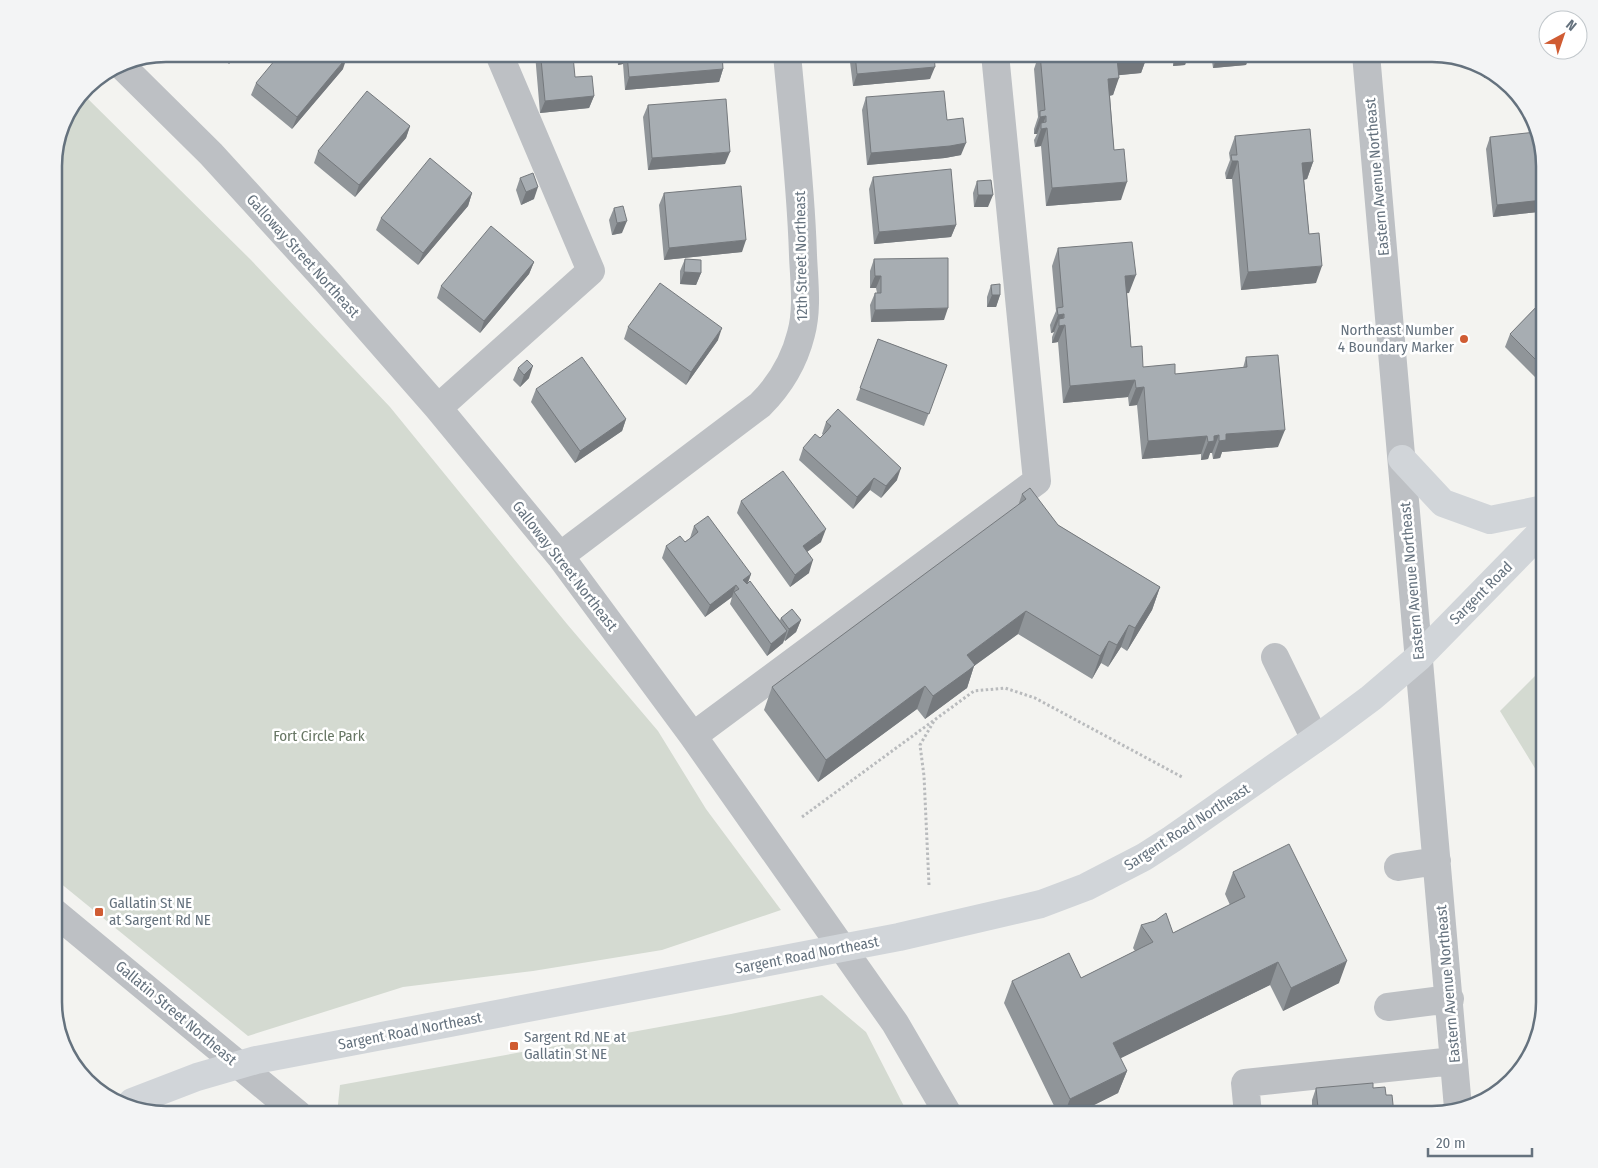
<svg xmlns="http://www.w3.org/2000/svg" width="1598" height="1168" font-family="'Fira Sans Condensed',sans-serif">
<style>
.green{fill:#d4dad1}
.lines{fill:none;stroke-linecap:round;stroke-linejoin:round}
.path{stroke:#b9bbbd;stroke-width:3;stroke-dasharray:2.5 2.5;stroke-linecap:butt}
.minor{stroke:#bdc0c4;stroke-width:28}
.major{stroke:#d1d5d9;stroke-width:28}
.wall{fill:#909599}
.shaded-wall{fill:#75797d}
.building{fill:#a7adb2;stroke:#75797d}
.poi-dot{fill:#d05c33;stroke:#fff;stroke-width:2}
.labels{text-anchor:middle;stroke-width:5;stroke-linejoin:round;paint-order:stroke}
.street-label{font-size:15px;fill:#65727e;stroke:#fff}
.poi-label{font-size:15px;fill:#65727e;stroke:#fff;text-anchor:start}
.park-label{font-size:15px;fill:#677664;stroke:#fff}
.rim{fill:none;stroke:#65727e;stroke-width:2.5}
</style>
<rect width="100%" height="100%" fill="#f3f3f0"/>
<path class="green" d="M83 94 251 260 390 407 567 624 658 731 706 809 781 910 662 950 533 971 403 987 248 1036 54 878V159L65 117Z
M1544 667V783L1500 711Z
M822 995 866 1032 908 1114H337L340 1085 731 1014Z"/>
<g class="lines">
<path class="path" d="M802 817 974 691 1005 688 1035 698 1182 777
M929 885 924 776 920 745 934 721"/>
<path class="minor" d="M1366 54 1458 1108
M120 64 211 154 325 279 438 408 560 556 693 736 895 1023 948 1114
M438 408 591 271 499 54
M560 556 760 405C780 385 794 362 801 334 808 308 804 281 803 255 801 188 793 121 787 54
M1275 657 1315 739
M693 736 1037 481 995 54
M1398 867 1437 861
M54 912 298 1114
M1388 1007 1450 999
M1248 1114 1245 1083 1454 1061"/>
<path class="major" d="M1402 459 1443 503 1490 520 1544 509
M132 1102 197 1077 256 1060 899 937 1041 904 1086 887 1144 857 1172 839 1328 730 1371 698 1419 657 1544 529"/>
</g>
<path class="wall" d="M217 54H237L229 64Z
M535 54H560V57L575 77 594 96 589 108 540 113Z
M617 54H722L723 69 719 82 625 90 623 64 618 65Z
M849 54H934L930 79 853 86Z
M1039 54H1250L1246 65 1213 68 1211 54 1188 56 1185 65 1173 66V60H1169L1145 62 1141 73 1119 75 1113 95 1110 96 1114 150 1121 200 1046 206 1041 146 1035 147 1034 140 1037 134H1034V129L1038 117 1034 69Z
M343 69 292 129 251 95 256 83Z
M1483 71 1499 77 1484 78Z
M866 97 947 120 961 155 945 158 867 165 862 110Z
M648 105 725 164 648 170 643 117Z
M410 126 406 138 355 197 314 163 318 151Z
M1235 136 1313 162 1307 179 1304 180 1309 234 1316 283 1241 290 1232 179H1226L1225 173 1230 160 1229 153Z
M1490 137 1543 200 1538 212 1493 217 1486 149Z
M873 177 956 225 951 237 874 244 869 189Z
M520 178 534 199 521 205 516 190Z
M977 181 988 207H974L973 193Z
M472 193 468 206 418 265 376 230 381 218Z
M664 193 742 252 664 260 659 205Z
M614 208 622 233 612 235 609 220Z
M1058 248 1129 293H1127L1131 347 1143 367 1175 374 1243 368 1246 357 1278 447 1222 452 1220 458 1213 459 1212 453H1210L1208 459 1201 460V454L1142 459 1137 405 1129 406 1128 397 1063 403 1058 342 1052 343V337L1054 332 1051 333 1050 325 1056 311 1052 266Z
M685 259 701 273 696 285 680 284V271Z
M874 259 944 320 871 322 870 305 875 293H877L876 288H870V271Z
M534 262 529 274 480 333 437 298 441 286Z
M991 285 1000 295 996 307H987V297Z
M1544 299V373L1538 380 1505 347 1510 334Z
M628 327 718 340 686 385 624 339Z
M878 339 947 365 924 426 856 400Z
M518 368 529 378 520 387 513 380Z
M536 389 626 419 622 431 575 463 531 402Z
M826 422 897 480 881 498 870 490 853 509 799 460 803 448 820 438 823 435 822 434Z
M1022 494 1058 525 1160 587 1152 610 1127 651 1121 647 1108 667 1101 663 1092 679 1018 634 974 666 967 688 961 692 925 719 917 709 818 782 764 710 772 687 1018 506Z
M741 501 821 542 807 552 809 573 790 587 737 513Z
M694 526 751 574 748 583 780 620 781 618 801 620 796 632 785 641 784 640 783 643 767 656 730 604 732 597 705 617 662 558 666 546 685 542 690 538Z
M1233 872 1339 983 1283 1011 1270 985 1120 1058 1127 1071 1118 1093 1076 1114H1058L1004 1003 1012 981 1081 978 1135 951 1133 948 1141 925 1173 933 1230 905 1225 894Z
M1316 1088H1373L1386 1095 1394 1114H1306L1308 1109H1312V1100Z"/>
<path class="shaded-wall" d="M232 54H237L229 64Z
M621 54H626L623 64 618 65Z
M1143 54H1171L1169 60 1145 62 1141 73 1111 76 1117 58Z
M1178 54H1212L1188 56 1185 65 1173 66Z
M1218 54H1250L1246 65 1213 68Z
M347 57 343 69 292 129 297 117Z
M935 67 930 79 853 86 857 74Z
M723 69 719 82 625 90 629 77Z
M1486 72 1499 77 1484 78Z
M1119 78 1113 95 1102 96 1108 79Z
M594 96 589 108 540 113 545 101Z
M1046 116 1041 129V123L1037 134H1034L1040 117Z
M410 126 406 138 355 197 359 185Z
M1047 128 1041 146 1035 147 1041 129Z
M966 143 961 155 945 158 867 165 871 153Z
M730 152 725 164 648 170 652 158Z
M1232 161H1238L1232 179H1226Z
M1313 162 1307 179 1296 181 1302 163Z
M1127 182 1121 200 1046 206 1052 188Z
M538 187 534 199 521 205 526 192Z
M472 193 468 206 418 265 423 253Z
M978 195H993L988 207H974Z
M1543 200 1538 212 1493 217 1497 205Z
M627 221 622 233 612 235 617 223Z
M956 225 951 237 874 244 879 232Z
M746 240 742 252 664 260 669 248Z
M534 262 529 274 480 333 484 321Z
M1322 266 1316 283 1241 290 1248 272Z
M684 272 701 273 696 285 680 284Z
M1136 275 1129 293 1119 294 1125 276Z
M875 276H881L876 288H870Z
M992 295H1000L996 307H987Z
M948 308 944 320 871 322 875 310Z
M1064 314 1060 326 1065 325 1058 342 1052 343 1059 326V319L1054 332 1051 333 1058 315Z
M722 328 718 340 686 385 691 372Z
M533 366 529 378 520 387 524 375Z
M1544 366V373L1538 380 1543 367Z
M1135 380 1128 397 1063 403 1070 386Z
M1144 387 1137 405 1129 406 1136 388Z
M626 419 622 431 575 463 580 451Z
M1285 430 1278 447 1222 452 1220 458 1213 459 1219 441 1226 434Z
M1219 435 1212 453H1210L1208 459 1201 460 1208 442 1214 436Z
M1207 436 1201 454 1142 459 1148 441Z
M901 468 897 480 881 498 886 486Z
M874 478 870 490 853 509 857 497Z
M826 529 821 542 798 558 803 546Z
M813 560 809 573 790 587 795 575Z
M751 574 746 587 743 580Z
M736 585 732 597 705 617 710 605Z
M1160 587 1152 610 1127 651 1135 628Z
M1026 611 1018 634 974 666 967 688 925 719 933 696 967 655Z
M801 620 796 632 785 641 789 629Z
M1129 625 1121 647 1108 667 1117 645Z
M787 631 783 643 767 656 771 644Z
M1109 641 1101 663 1092 679 1100 656Z
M925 686 917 709 818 782 826 760Z
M1347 961 1339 983 1283 1011 1291 988Z
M1278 962 1270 985 1105 1066 1113 1043Z
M62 996 58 1008 55 1012 54 1006Z
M1127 1071 1118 1093 1076 1114H1064L1070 1099Z"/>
<path class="building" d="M280 54H343L347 57 297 117 256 83Z
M541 54H560L561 56 541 58Z
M627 54H722L723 69 629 77Z
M855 54H934L935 67 857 74Z
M1040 54H1147L1148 56 1117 58 1119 78 1108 79 1114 150 1124 149 1127 182 1052 188 1047 128 1041 129V123L1046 122V116L1040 117V111L1045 110Z
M573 56 575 77 592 76 594 96 545 101 541 59Z
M367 91 410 126 359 185 318 151Z
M944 91 947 120 963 118 966 143 950 146 871 153 866 97Z
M726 99 730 152 652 158 648 105Z
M1310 129 1313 162 1302 163 1309 234 1319 233 1322 266 1248 272 1238 161H1232L1231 155H1237L1235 136Z
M1536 132 1543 200 1497 205 1490 137Z
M430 158 472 193 423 253 381 218Z
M951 169 956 225 879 232 873 177Z
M533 173 538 187 526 192 520 178Z
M991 180 993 195H978L977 181Z
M741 186 746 240 669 248 664 193Z
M623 206 627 221 617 223 614 208Z
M491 226 534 262 484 321 441 286Z
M1132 242 1136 275 1125 276 1129 321 1131 347 1142 346 1143 367 1175 364V374L1247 367 1246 357 1278 355 1285 430 1226 434V440L1219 441V435L1214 436V441L1208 442 1207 436 1148 441 1144 387 1136 388 1135 380 1070 386 1065 325 1059 326V319L1064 318V314L1058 315 1057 308 1063 307 1058 248Z
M948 258V308L875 310V293H881V276H875L874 259Z
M685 259 701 260V273L684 272Z
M660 283 722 328 691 372 628 327Z
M1000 284V295H992L991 285Z
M1544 299V366L1543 367 1510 334Z
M878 339 947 365 929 414 860 388Z
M582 357 626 419 580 451 536 389Z
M527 360 533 366 524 375 518 368Z
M838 409 901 468 886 486 874 478 857 497 803 448 815 434 820 438 826 432 831 426 826 422Z
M783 471 826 529 803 546 813 560 795 575 741 501Z
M1030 488 1058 525 1160 587 1135 628 1129 625 1117 645 1109 641 1100 656 1026 611 967 655 975 665 969 670 933 696 925 686 826 760 772 687 1026 499 1022 494Z
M708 516 751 574 743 580 747 584 750 581 787 631 771 644 734 592 739 589 736 585 710 605 666 546 680 536 685 542 692 537 698 532 694 526Z
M792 609 801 620 789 629 781 618Z
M1289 844 1347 961 1291 988 1278 962 1113 1043 1127 1071 1070 1099 1012 981 1069 953 1081 978 1153 942 1141 925 1155 921 1166 913 1173 933 1245 897 1233 872Z
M54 989 62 996 54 1006Z
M1373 1083V1088L1385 1087 1386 1095H1392L1394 1114H1308V1109L1318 1108 1316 1088Z"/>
<g class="poi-dot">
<circle cx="1464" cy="339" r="5"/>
<rect x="94" y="907" width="10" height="10" rx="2.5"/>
<rect x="509" y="1041" width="10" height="10" rx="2.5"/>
</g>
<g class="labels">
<g class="street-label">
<text transform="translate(1377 177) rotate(-95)" y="5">Eastern Avenue Northeast</text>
<text transform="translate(303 256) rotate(48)" y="5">Galloway Street Northeast</text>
<text transform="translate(801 256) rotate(-91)" y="5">12th Street Northeast</text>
<text transform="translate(565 566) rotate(52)" y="5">Galloway Street Northeast</text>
<text transform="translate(1412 581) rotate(-95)" y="5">Eastern Avenue Northeast</text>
<text transform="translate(1481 593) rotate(-45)" y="5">Sargent Road</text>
<text transform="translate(1187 827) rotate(-33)" y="5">Sargent Road Northeast</text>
<text transform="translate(807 955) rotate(-11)" y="5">Sargent Road Northeast</text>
<text transform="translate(1448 984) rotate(-95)" y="5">Eastern Avenue Northeast</text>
<text transform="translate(176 1013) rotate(40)" y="5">Gallatin Street Northeast</text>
<text transform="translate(410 1031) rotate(-11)" y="5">Sargent Road Northeast</text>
</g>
<g class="poi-label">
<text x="1454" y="335" text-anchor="end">Northeast Number<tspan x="1454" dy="17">4 Boundary Marker</tspan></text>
<text x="109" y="908">Gallatin St NE<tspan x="109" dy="17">at Sargent Rd NE</tspan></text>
<text x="524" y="1042">Sargent Rd NE at<tspan x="524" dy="17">Gallatin St NE</tspan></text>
</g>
<g class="park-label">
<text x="319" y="741">Fort Circle Park</text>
</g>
</g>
<path d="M0 0H1598V1168H0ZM166 62H1432A104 104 0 0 1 1536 166V1002A104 104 0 0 1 1432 1106H166A104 104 0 0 1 62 1002V166A104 104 0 0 1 166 62Z" fill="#f3f4f5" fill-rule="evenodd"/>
<path class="rim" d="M166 62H1432A104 104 0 0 1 1536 166V1002A104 104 0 0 1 1432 1106H166A104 104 0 0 1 62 1002V166A104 104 0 0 1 166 62Z"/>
<g transform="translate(1563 35) rotate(40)"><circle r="24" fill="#ffffff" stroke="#c1c7cb"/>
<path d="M0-4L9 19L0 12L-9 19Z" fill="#d05c33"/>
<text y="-8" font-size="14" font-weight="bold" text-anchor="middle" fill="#65727e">N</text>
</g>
<path d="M1428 1148v8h104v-8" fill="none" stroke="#65727e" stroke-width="2.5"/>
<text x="1436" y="1148" font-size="15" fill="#65727e" stroke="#ffffff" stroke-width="4" paint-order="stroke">20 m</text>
</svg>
